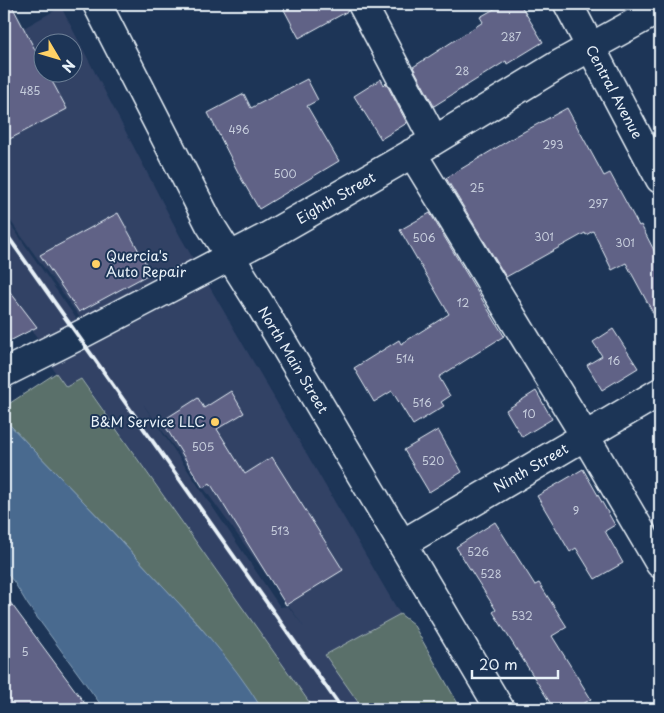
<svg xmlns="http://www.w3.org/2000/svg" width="664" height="713" font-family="'Playpen Sans',sans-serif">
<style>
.built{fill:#314265;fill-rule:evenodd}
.green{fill:#5a706b;stroke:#a1b0b2}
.water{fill:#486b8f;stroke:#88a1b9}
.building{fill:#616286;stroke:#e8f1f8}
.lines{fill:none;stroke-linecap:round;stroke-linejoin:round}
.minor-casing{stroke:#e8f1f8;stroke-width:31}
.major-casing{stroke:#e8f1f8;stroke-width:31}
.minor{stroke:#1d3557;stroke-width:28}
.major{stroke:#1d3557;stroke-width:28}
.rail{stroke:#e8f1f8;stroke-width:4}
.poi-dot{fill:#ffd166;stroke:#1d3557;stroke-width:2}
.labels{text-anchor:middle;stroke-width:4;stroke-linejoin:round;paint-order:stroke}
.number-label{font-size:11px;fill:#c6cddc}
.street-label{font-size:14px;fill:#e8f1f8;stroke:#1d3557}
.poi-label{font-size:14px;fill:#e8f1f8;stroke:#1d3557;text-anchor:start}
</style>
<rect width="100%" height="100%" fill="#1d3557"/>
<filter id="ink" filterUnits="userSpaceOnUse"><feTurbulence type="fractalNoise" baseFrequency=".02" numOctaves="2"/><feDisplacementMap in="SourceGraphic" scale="10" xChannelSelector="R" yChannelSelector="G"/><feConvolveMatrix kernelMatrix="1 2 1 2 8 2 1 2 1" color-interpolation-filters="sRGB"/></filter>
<g filter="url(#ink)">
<path class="built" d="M61 7 180 236 400 614 325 655 363 709H314L82 379 66 387 39 349 43 346 4 290V215L78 321 81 319 4 212V39ZM42 42H72V72H42ZM143 404 304 627 288 606 280 607Z"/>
<path class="green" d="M56 373 66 387 81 379 314 709H262L199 625 111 530 4 419V407Z
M400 614 413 624 461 709H363L325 655Z"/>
<path class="water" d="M4 419C52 469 101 519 149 571 189 614 231 658 262 709H104L28 605 14 582 4 570Z"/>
<path class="building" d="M4 4H11L42 63V72H47L67 109 4 142Z
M281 4H346L348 11 299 38Z
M503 4H520L543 42 507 64 506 61 434 106 413 67 483 22 480 17Z
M307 79 318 100 307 106 339 161 259 209 242 180 208 113 244 94 251 108Z
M381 79 384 85 386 83 407 123 381 139 354 96Z
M567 108 604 176 610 173 639 226 641 225 660 262V326L626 263 612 270 593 231 586 235 585 233 506 277 446 178 516 136Z
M118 213 151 273 79 312 40 255Z
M430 213 504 336 439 377 450 396 441 402 444 406 413 425 392 391 374 402 354 368 399 340 401 344 449 314 400 230Z
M4 284 37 327 4 344Z
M613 329 638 368 602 390 587 365 602 356 593 342Z
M231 391 244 413 217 429 245 474 272 457 343 570 286 605 210 483 203 488 162 421 198 398 204 408Z
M536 391 552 419 522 437 506 410Z
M438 430 462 472 429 492 404 450Z
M583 469 615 525 605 531 623 563 595 579 576 548 570 552 537 496Z
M495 522 535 585 539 583 567 627 552 636 591 699 575 709H554L493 612 496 610 456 547Z
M4 594 89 709H4Z"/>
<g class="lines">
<g class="minor-casing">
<path id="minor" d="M362 4 434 140
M568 4 660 179
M412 153 585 436 660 564
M4 373 78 336 267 237 420 149 558 65 660 9
M402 544 660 392"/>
</g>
<g class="major-casing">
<path id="major" d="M97 4 209 223 258 301 500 709"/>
</g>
<use href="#minor" class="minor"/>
<use href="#major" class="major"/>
<path class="rail" d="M4 231 342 709"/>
</g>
</g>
<g class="poi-dot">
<circle cx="96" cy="264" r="5"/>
<circle cx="215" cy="422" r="5"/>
</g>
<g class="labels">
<g class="number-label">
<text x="511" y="41">287</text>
<text x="462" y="75">28</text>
<text x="30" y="95">485</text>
<text x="239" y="134">496</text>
<text x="553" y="149">293</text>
<text x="285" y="178">500</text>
<text x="477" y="192">25</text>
<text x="598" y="208">297</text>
<text x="544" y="241">301</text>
<text x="424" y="242">506</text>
<text x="625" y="247">301</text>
<text x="463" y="307">12</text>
<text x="405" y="363">514</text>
<text x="614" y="365">16</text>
<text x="422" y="407">516</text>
<text x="529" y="418">10</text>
<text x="203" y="451">505</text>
<text x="433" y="465">520</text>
<text x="576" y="515">9</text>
<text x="280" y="535">513</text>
<text x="478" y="556">526</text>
<text x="491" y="578">528</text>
<text x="522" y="620">532</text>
<text x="25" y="656">5</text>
</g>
<g class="street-label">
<text transform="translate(614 92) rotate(62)" y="5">Central Avenue</text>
<text transform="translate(336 198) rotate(-30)" y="5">Eighth Street</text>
<text transform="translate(293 360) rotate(59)" y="5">North Main Street</text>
<text transform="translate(531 468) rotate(-30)" y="5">Ninth Street</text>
</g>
<g class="poi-label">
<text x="106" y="261">Quercia's<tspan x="106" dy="16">Auto Repair</tspan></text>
<text x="205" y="427" text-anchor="end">B&amp;M Service LLC</text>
</g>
</g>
<rect width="664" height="713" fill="none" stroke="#1d3557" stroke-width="20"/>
<rect x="10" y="10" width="644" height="693" fill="none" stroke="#e8f1f8" stroke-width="2" filter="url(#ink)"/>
<g transform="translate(58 58) rotate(128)"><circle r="24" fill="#1d3557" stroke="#6e8097"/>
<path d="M0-4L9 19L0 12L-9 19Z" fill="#ffd166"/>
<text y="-8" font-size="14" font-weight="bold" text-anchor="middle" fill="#e8f1f8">N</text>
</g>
<path d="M472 670v8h86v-8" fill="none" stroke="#e8f1f8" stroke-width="2.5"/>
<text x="479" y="670" font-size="15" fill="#e8f1f8" stroke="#1d3557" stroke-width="4" paint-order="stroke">20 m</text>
</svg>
